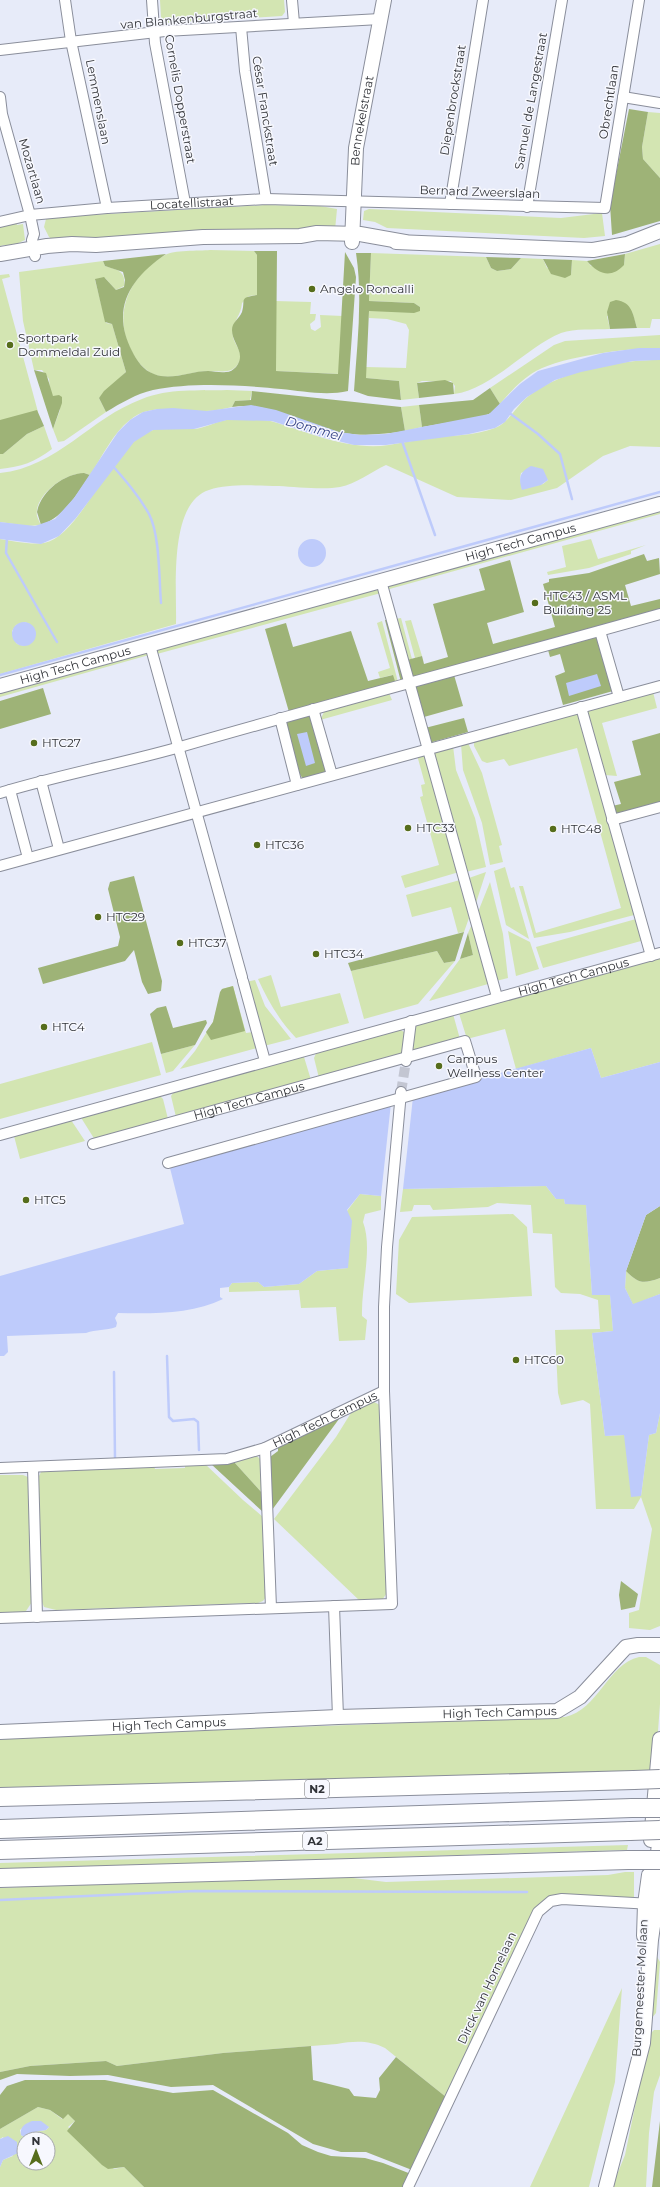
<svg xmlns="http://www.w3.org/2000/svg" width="660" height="2187" font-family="Montserrat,sans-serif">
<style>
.green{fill:#d3e5b2;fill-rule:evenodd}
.forest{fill:#9eb377}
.water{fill:#becbfb}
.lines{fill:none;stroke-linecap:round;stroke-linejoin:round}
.stream{stroke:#becbfb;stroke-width:2.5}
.street-tunnel{stroke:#c3c6d2;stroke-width:10;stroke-dasharray:10 5;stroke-linecap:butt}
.street-casing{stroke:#8a8e9b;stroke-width:12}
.secondary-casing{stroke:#8a8e9b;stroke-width:16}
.highway-casing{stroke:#8a8e9b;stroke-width:20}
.street{stroke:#fff;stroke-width:10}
.secondary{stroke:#fff;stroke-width:14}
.highway{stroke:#fff;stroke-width:18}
.highway-bridge-casing{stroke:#8a8e9b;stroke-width:20;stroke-linecap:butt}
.highway-bridge{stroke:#fff;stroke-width:18}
.poi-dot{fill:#566d1c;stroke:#f7f8fe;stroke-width:1.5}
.labels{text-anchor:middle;stroke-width:3;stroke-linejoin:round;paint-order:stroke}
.shield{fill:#f7f8fe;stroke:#6c6e73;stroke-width:1}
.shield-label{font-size:11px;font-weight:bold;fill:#313338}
.street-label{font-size:12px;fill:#313338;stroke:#f7f8fe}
.poi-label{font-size:12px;fill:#313338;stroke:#f7f8fe;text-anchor:start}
.water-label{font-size:13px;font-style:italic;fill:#354286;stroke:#f7f8fe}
</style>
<rect width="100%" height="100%" fill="#e7ebf9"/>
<path class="green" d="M160 0H284L285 12 282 16 164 23 161 18Z
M648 112 660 113V178L643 159 642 147Z
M265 205 320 206 337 209 335 230 55 242 49 237 44 227 46 219 54 217Z
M369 209 561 218 602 213 605 236 584 238 387 228 375 222 363 220 364 211Z
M16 222 17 225 23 224 25 240 6 249 5 245 0 246V226Z
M660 244V319H652L650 328H637L632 312 607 316 610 329C594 330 575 328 561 333 525 348 492 389 454 394L455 386 451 381H422L417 383 419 398 401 400 399 381 366 378V367L406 368 409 330 406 324 387 319 369 318V311H420V307L414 303 369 301 371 253 486 257 491 268 497 271 511 269 521 258 543 259 547 268 571 275 572 260 587 261 591 266 624 265 625 254Z
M210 250 254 251 257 255V295L249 296 242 303C241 317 231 322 233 337 235 346 244 353 239 362 232 376 219 370 207 371 190 372 170 381 153 374 143 369 136 360 131 350 112 313 130 275 165 255 173 250 199 251 210 250Z
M103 261 105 266C118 270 126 271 124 286L116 290 105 278 95 280 106 323 112 324 126 372 99 398 106 412 64 441 58 442 53 429 60 410 50 391 49 379 42 370H34L23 321 19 272Z
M9 274 10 277 2 279 38 412 0 423V275Z
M275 301 311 302 310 314H316L315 320 310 324 311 329 315 331 321 327 320 315 343 316 339 374 276 371Z
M660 335V348C628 348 564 356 536 371 522 379 510 392 500 404L490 388 554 345 565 341Z
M660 360V447L630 446 603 456 557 488 511 500 457 497 386 465C371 472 356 484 340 487 325 490 296 487 279 486 257 486 231 483 209 490 168 503 177 589 176 624L0 674V539C14 541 30 545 44 543 82 536 111 443 153 430 166 426 180 429 194 429 205 428 215 422 226 420 236 418 264 419 274 422 310 433 350 451 389 445 402 443 416 440 429 438 450 435 475 436 495 428 510 422 517 404 530 395 563 370 619 360 660 360ZM535 467 548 480 543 484 522 489 520 478 521 473ZM25 622 31 625 24 646 17 644 13 638 12 631 16 625Z
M227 390 252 391 250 400 235 401 232 407C223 409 214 411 205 411 181 412 151 402 130 420 113 433 102 457 90 475 71 467 33 495 37 516 38 519 40 523 41 525L28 526 0 522V473C58 467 90 418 142 399 169 388 198 391 227 390Z
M419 405 422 427 405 431 401 407Z
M44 426 52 449C35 462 21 467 0 469V454H3L27 434Z
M660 507V514L386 590 388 583Z
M591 539 598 559 646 545 631 551V554L589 568 548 575 547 572 566 567 562 546Z
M375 587 381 593 157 654V650Z
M401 618 412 659 407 660 395 619Z
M411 620 422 656 415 658 405 621Z
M382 621 398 682 396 684 392 675 380 678 378 672 390 668 377 623Z
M146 652 149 655 0 697V690Z
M653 692 657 708 602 723 617 776 605 775 587 710Z
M389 693 392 700 320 720 325 710Z
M576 711 579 716 634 915 570 932 534 938 519 886H523L536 933 621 908 577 748 509 766 504 759 487 763 482 761 474 746V739Z
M468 743 482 773 502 845 499 846 503 862 490 865 482 823 463 770 461 744Z
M453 746 456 770 475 818 486 867 466 872 433 757 434 751Z
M417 755H425L459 872 405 888 401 876 439 865 420 797 423 796 421 785 425 784Z
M505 867 511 888 514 887 529 939 506 925 494 871Z
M486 872 475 906 469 878Z
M460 880 469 918 464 932 458 933 451 907 412 917 406 895Z
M490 882 503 934 508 978 496 981 478 912Z
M636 919 641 941 543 968 536 947Z
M472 924 488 984 429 1001 460 959 473 955 468 933Z
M508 931 530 942 539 969 516 976Z
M437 951 444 963 455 961 418 1004 364 1019 351 971Z
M660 956V1062L601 1078 591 1048 516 1069 505 1029 467 1039 458 1010Z
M271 975 281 1007 340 993 349 1023 296 1038C279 1020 268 1001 258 979Z
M255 980 265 1006 291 1039 264 1046 246 982Z
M233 986 246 1033 253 1032 257 1048 180 1069 195 1051 213 1022 222 989Z
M453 1014 460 1039 411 1053 415 1028 418 1024Z
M399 1029 404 1032 403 1055 319 1078 314 1058 317 1051Z
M152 1042 161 1075 0 1119V1084Z
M195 1045 173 1071 166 1073 161 1054Z
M301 1056 304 1057 311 1080 176 1117 171 1096 175 1090Z
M159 1095 163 1099 168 1119 95 1140 80 1116Z
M71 1120 85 1141 20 1159 14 1136Z
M546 1186 556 1199H564L565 1204H586L592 1295 610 1294 613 1331 592 1333 605 1436 624 1435 641 1496 649 1435 656 1433 660 1413V1626L650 1630 629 1628V1613L639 1610 652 1529 641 1497 634 1509H596L590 1404 583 1400 561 1405 558 1393 555 1330 600 1329 598 1300 580 1294 561 1293 555 1287 552 1234 533 1233 531 1205 497 1203 488 1207 433 1210 430 1205H414L412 1211 400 1212 403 1189Z
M360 1194 381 1196V1210L365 1214 363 1222C373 1248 361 1287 362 1316L367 1320 365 1340 339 1341 336 1307 301 1308 299 1290 229 1292V1287L232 1283 258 1282 264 1287 299 1284 317 1271 348 1268 347 1211Z
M513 1214 527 1227 532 1296 409 1303 396 1294 399 1240 412 1217Z
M626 1271C639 1284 643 1284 660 1278V1294L633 1305 625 1288Z
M372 1401 380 1405 387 1593 382 1600 360 1601 274 1519 336 1437 354 1408Z
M256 1455 262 1461 263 1494 234 1462Z
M205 1464 243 1500 263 1517 266 1597 263 1601 258 1603 56 1610 44 1607 42 1602 38 1478 41 1472 154 1466 155 1469 185 1468V1465Z
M0 1475H23L28 1477 32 1602 24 1614H0Z
M639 1657H646L660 1665V1704L655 1772 0 1793V1738L565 1717C598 1710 608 1664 639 1657Z
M628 1845 627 1850 0 1869V1863Z
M625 1872H634V1900L550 1899 446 2097 385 2048C369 2040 354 2041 337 2044L223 2053 117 2066 106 2061 30 2066 0 2072V1888L164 1880 345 1877 386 1882 608 1875Z
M656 1955 660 1962 656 2013 651 2019Z
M622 1988 615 2082 589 2187H530Z
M654 2030H660V2075L654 2092 649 2133 646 2187H612L625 2155 650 2034Z
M38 2107 50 2110 62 2119 68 2113 75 2121 68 2127 114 2169 124 2167 144 2187H0V2167L3 2160 13 2156 3 2137 0 2139V2129ZM28 2123 49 2127 46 2130 34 2132 24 2137 21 2135 20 2130ZM24 2139H48V2163H24Z"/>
<path class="forest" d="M629 109 648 112 642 147 643 159 660 178V221L612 235 610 205Z
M254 251H277L276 371 338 374 345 252 354 268 356 277 348 391C326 396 302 391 281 389 242 385 191 382 153 390 136 394 121 403 106 412L99 398 104 391 126 372 112 324 105 322 95 279 104 277 116 290 124 287 125 280 123 272 105 266 103 261 166 254C131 278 110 308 132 351 137 361 143 370 154 374 171 381 191 371 208 371 214 371 220 373 226 372 230 372 233 370 236 367 247 353 232 344 232 330 232 322 239 319 242 312 246 299 238 298 257 295V255Z
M356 253H371L369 301 414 303 420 307V311L414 313 369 311 366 378 399 381 401 400 368 396 354 391C357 345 363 299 356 253Z
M625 254 624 265C611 279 598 274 587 261Z
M486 257 521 258 511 269 497 271 491 268Z
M543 259 572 260 571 275 565 278 551 274Z
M616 300C632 302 633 314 637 328L610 329 607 312 610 302Z
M34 370 46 373 53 396 59 395 62 397V403L53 429Z
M445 380 453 383 454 394 419 398 417 383Z
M490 388 500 404 493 412 482 417 422 427 419 405 473 400Z
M252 391 401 407 405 431C380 435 355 437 329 430 298 421 266 401 232 407L235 401 251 400Z
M37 410 44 426 27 434 3 454H0V420Z
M84 473 90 475C77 494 64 517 41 525L37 512C41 491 64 474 84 473Z
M644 554 647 561 659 558 660 574 625 585 631 606 660 599V609L412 678 407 660 422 656 424 664 448 657 433 604 485 590 479 569 510 560 524 612 487 623 493 644 555 627 543 584 549 582V579L589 573Z
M385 620H389L405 682H401Z
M286 623 293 647 351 631 368 681 393 675 396 684 289 712 265 629Z
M598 636 613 691 563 705 555 676 565 672 560 654 550 657 548 650Z
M454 675 463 706 424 717 415 685Z
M43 688 51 714 0 729V701Z
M310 716 327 773 303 779 297 770 284 722Z
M464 718 468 732 429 743 425 728Z
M660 733V804L616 814 612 806 621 804 614 782 641 775 632 741Z
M134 876 162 981 161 991 148 994 142 982 134 950 125 961 43 984 38 968 118 946 120 937 108 889 110 882Z
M464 932 455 961 444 963 437 951 351 971 348 963Z
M468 933 473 955 460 959Z
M233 986 245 1031 211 1040 206 1032 213 1022 220 992 222 989Z
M166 1006 173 1028 206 1020 207 1023 195 1045 161 1054 150 1014 157 1008Z
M660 1206V1278C643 1284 639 1284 626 1271L646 1215Z
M339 1416V1419L272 1510 270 1457 278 1451V1444Z
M234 1462 263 1494V1512L211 1464Z
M621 1581 638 1594 635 1607 621 1610 619 1595Z
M311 2046 313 2080 349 2089 354 2096 376 2098 380 2090 379 2078 396 2057 446 2097 412 2170 366 2152H341L313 2144 213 2085 171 2087 108 2075 70 2076 17 2074 0 2080V2072L30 2066 106 2061 117 2066 223 2053Z
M25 2080H105L173 2093 213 2090 288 2133 302 2145 318 2152 331 2156 365 2158 383 2163 411 2174 404 2187H144L124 2167 108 2169 102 2165 67 2131 75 2121 68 2114 63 2119 50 2110 38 2107 0 2129V2095L7 2086Z
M660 2121V2187H652Z"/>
<path class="water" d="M639 348H660V360L633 361 581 372 555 380 527 397 514 409 505 422 495 428 469 434 386 445H354L318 436 272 421 227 420 194 429 153 430 134 442 76 518 59 536 41 544 0 539V522L35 526 55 519 74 498 118 432 130 420 143 412 157 409 173 408 207 411 251 405 276 410 339 432 360 435 386 434 489 414 520 384 538 371 603 353Z
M531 466 543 469 548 480 541 485 522 490C518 477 520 472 531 466Z
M298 553a14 14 0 1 1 28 0a14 14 0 1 1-28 0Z
M12 634a12 12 0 1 1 24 0a12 12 0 1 1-24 0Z
M597 674 601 686 569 696 566 683Z
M307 732 315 763 306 766 297 734Z
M591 1048 601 1078 660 1062V1206L646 1215 626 1271 625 1288 633 1304 660 1294V1413L656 1433 649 1435 641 1496 631 1497 624 1435 605 1436 592 1333 613 1331 610 1295H592L586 1205 565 1204 564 1199H556L546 1186 403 1189 413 1097Z
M391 1103 381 1196 360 1194 347 1210 352 1221 348 1268 317 1271 299 1284 264 1287 258 1282 232 1283 229 1287 220 1288V1297L223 1299C193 1314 152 1314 118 1313L115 1318 117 1323 116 1327C106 1331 96 1329 86 1333L7 1336 8 1352 4 1356H0V1276L184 1224 169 1164Z
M32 2121H41L49 2127 46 2130 34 2132 24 2137 21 2135C20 2126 25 2124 32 2121Z
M8 2136 17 2142 18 2153 3 2160 0 2167V2139Z"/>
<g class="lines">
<path class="stream" d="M508 412 538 434 560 454 572 499
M402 441 435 535
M112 465C126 481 139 496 149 514 160 535 159 579 161 603
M7 538 6 553 57 642
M0 675 660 492
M167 1356 169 1417 173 1421 194 1419 198 1422 199 1450
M114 1372 115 1459
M0 1900 195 1891 527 1892"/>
<path class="street-tunnel" d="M401 1092 406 1061"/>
<g class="street-casing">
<g id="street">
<path d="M65 0 71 41 107 208"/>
<path d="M152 0 155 43 185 203"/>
<path d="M292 0 294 23"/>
<path d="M241 27 245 71 266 199"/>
<path d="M0 50 165 31 380 19"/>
<path d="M0 97 2 114 30 215 34 234 32 240 35 256"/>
<path d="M623 97 660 103"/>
<path d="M450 204 483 0"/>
<path d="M527 207 562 0"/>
<path id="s1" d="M0 222 30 215 107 208 266 199 605 208 639 0"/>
<path d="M381 581 497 997"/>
<path d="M600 631 619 697"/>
<path d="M150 645 242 977"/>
<path d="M581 707 651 956"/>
<path d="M313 709 332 775"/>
<path d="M280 718 297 785"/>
<path d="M41 781 59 849"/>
<path d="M10 790 28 858"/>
<path d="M0 793C59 775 120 764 180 747 339 701 500 659 660 614"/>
<path d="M612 820 660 807"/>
<path d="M0 866 660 686"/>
<path d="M243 981 265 1061"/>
<path d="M406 1061 411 1021"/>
<path id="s2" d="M0 1135 660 953"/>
<path id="s3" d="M93 1144 465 1041 476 1077 168 1163"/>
<path d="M265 1448 271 1608"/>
<path d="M33 1467 37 1617"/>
<path id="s4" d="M0 1468 227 1459 265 1448 384 1391"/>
<path d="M334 1606 338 1717"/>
<path d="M0 1618 392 1604 384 1391V1307L387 1247 401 1092"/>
<path d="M408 2187 538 1912 551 1901 562 1899 652 1904"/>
</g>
</g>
<g class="secondary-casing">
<g id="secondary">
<path id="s5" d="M352 242 356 148 384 0"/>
<path d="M396 242 593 250 627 244 660 231"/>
<path d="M0 254 47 246 72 244 96 245 203 237 300 236 317 233 360 234 405 242"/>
<path id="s6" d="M0 686 660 504"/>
<path id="s7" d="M0 1732 338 1717 557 1711 580 1697 626 1647 638 1645H660"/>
<path d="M651 1840 660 1739"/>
<path d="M644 1936 645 1904 649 1875"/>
<path d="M606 2187 643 2043 651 1940 656 1905 655 1887 660 1831"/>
</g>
</g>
<g class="highway-casing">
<path id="highway" d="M0 1797 634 1780
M0 1829 632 1808
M0 1850 630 1831
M0 1878 628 1860"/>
</g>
<use href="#street" class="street"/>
<use href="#secondary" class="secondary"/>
<use href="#highway" class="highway"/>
<g class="highway-bridge-casing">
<path id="highway-bridge" d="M634 1780 660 1779
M632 1808H660
M630 1831 660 1830
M628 1860H660"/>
</g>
<use href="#highway-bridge" class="highway-bridge"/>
</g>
<g class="poi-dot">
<circle cx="312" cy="289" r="4"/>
<circle cx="10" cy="345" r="4"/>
<circle cx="535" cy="603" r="4"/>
<circle cx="34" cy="743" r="4"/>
<circle cx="408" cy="828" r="4"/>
<circle cx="553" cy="829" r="4"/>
<circle cx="257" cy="845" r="4"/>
<circle cx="98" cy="917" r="4"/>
<circle cx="180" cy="943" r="4"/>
<circle cx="316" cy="954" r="4"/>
<circle cx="44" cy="1027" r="4"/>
<circle cx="439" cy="1066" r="4"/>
<circle cx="26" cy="1200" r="4"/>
<circle cx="516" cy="1360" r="4"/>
</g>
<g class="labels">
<g class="shield">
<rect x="305" y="1780" width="24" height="18" rx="3"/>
<rect x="303" y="1832" width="24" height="18" rx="3"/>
</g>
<g class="shield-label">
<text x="317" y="1793">N2</text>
<text x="315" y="1845">A2</text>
</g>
<g class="street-label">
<text transform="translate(189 19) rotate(-5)" y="4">van Blankenburgstraat</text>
<text transform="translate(180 99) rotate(80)" y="4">Cornelis Dopperstraat</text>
<text transform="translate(453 100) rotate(-81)" y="4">Diepenbrockstraat</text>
<text transform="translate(531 101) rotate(-80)" y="4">Samuel de Langestraat</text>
<text transform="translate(98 102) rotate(79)" y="4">Lemmenslaan</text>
<text transform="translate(609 102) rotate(-81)" y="4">Obrechtlaan</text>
<text transform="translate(265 111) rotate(81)" y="4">César Franckstraat</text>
<text dy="4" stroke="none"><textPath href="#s5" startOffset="122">Bennekelstraat</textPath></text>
<text transform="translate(32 171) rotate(74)" y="4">Mozartlaan</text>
<text transform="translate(480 192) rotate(2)" y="4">Bernard Zweerslaan</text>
<text dy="4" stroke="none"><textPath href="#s1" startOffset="193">Locatellistraat</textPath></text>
<text dy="4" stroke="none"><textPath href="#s6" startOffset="540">High Tech Campus</textPath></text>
<text dy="4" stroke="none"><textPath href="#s6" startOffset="78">High Tech Campus</textPath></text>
<text dy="4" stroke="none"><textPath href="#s2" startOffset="595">High Tech Campus</textPath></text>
<text dy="4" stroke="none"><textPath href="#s3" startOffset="162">High Tech Campus</textPath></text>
<text dy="4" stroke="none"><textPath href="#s4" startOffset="333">High Tech Campus</textPath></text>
<text dy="4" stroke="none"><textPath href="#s7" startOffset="500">High Tech Campus</textPath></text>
<text dy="4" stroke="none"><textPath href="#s7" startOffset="169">High Tech Campus</textPath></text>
<text transform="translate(487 1988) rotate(-65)" y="4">Dirck van Hornelaan</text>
<text transform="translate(640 1988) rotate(-87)" y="4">Burgemeester Mollaan</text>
</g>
<g class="poi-label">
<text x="320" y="293">Angelo Roncalli</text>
<text x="18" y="342">Sportpark<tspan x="18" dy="14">Dommeldal Zuid</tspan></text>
<text x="543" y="600">HTC43 / ASML<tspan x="543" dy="14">Building 25</tspan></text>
<text x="42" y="747">HTC27</text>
<text x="416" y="832">HTC33</text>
<text x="561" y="833">HTC48</text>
<text x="265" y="849">HTC36</text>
<text x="106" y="921">HTC29</text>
<text x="188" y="947">HTC37</text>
<text x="324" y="958">HTC34</text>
<text x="52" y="1031">HTC4</text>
<text x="447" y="1063">Campus<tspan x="447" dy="14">Wellness Center</tspan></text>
<text x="34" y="1204">HTC5</text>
<text x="524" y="1364">HTC60</text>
</g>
<g class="water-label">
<text transform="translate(314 428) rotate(16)" y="5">Dommel</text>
</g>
</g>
<g transform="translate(36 2151)"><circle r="19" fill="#f7f8fe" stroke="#a8a9af"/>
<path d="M0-3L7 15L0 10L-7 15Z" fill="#566d1c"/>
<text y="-6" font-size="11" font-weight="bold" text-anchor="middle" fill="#313338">N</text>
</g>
</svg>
